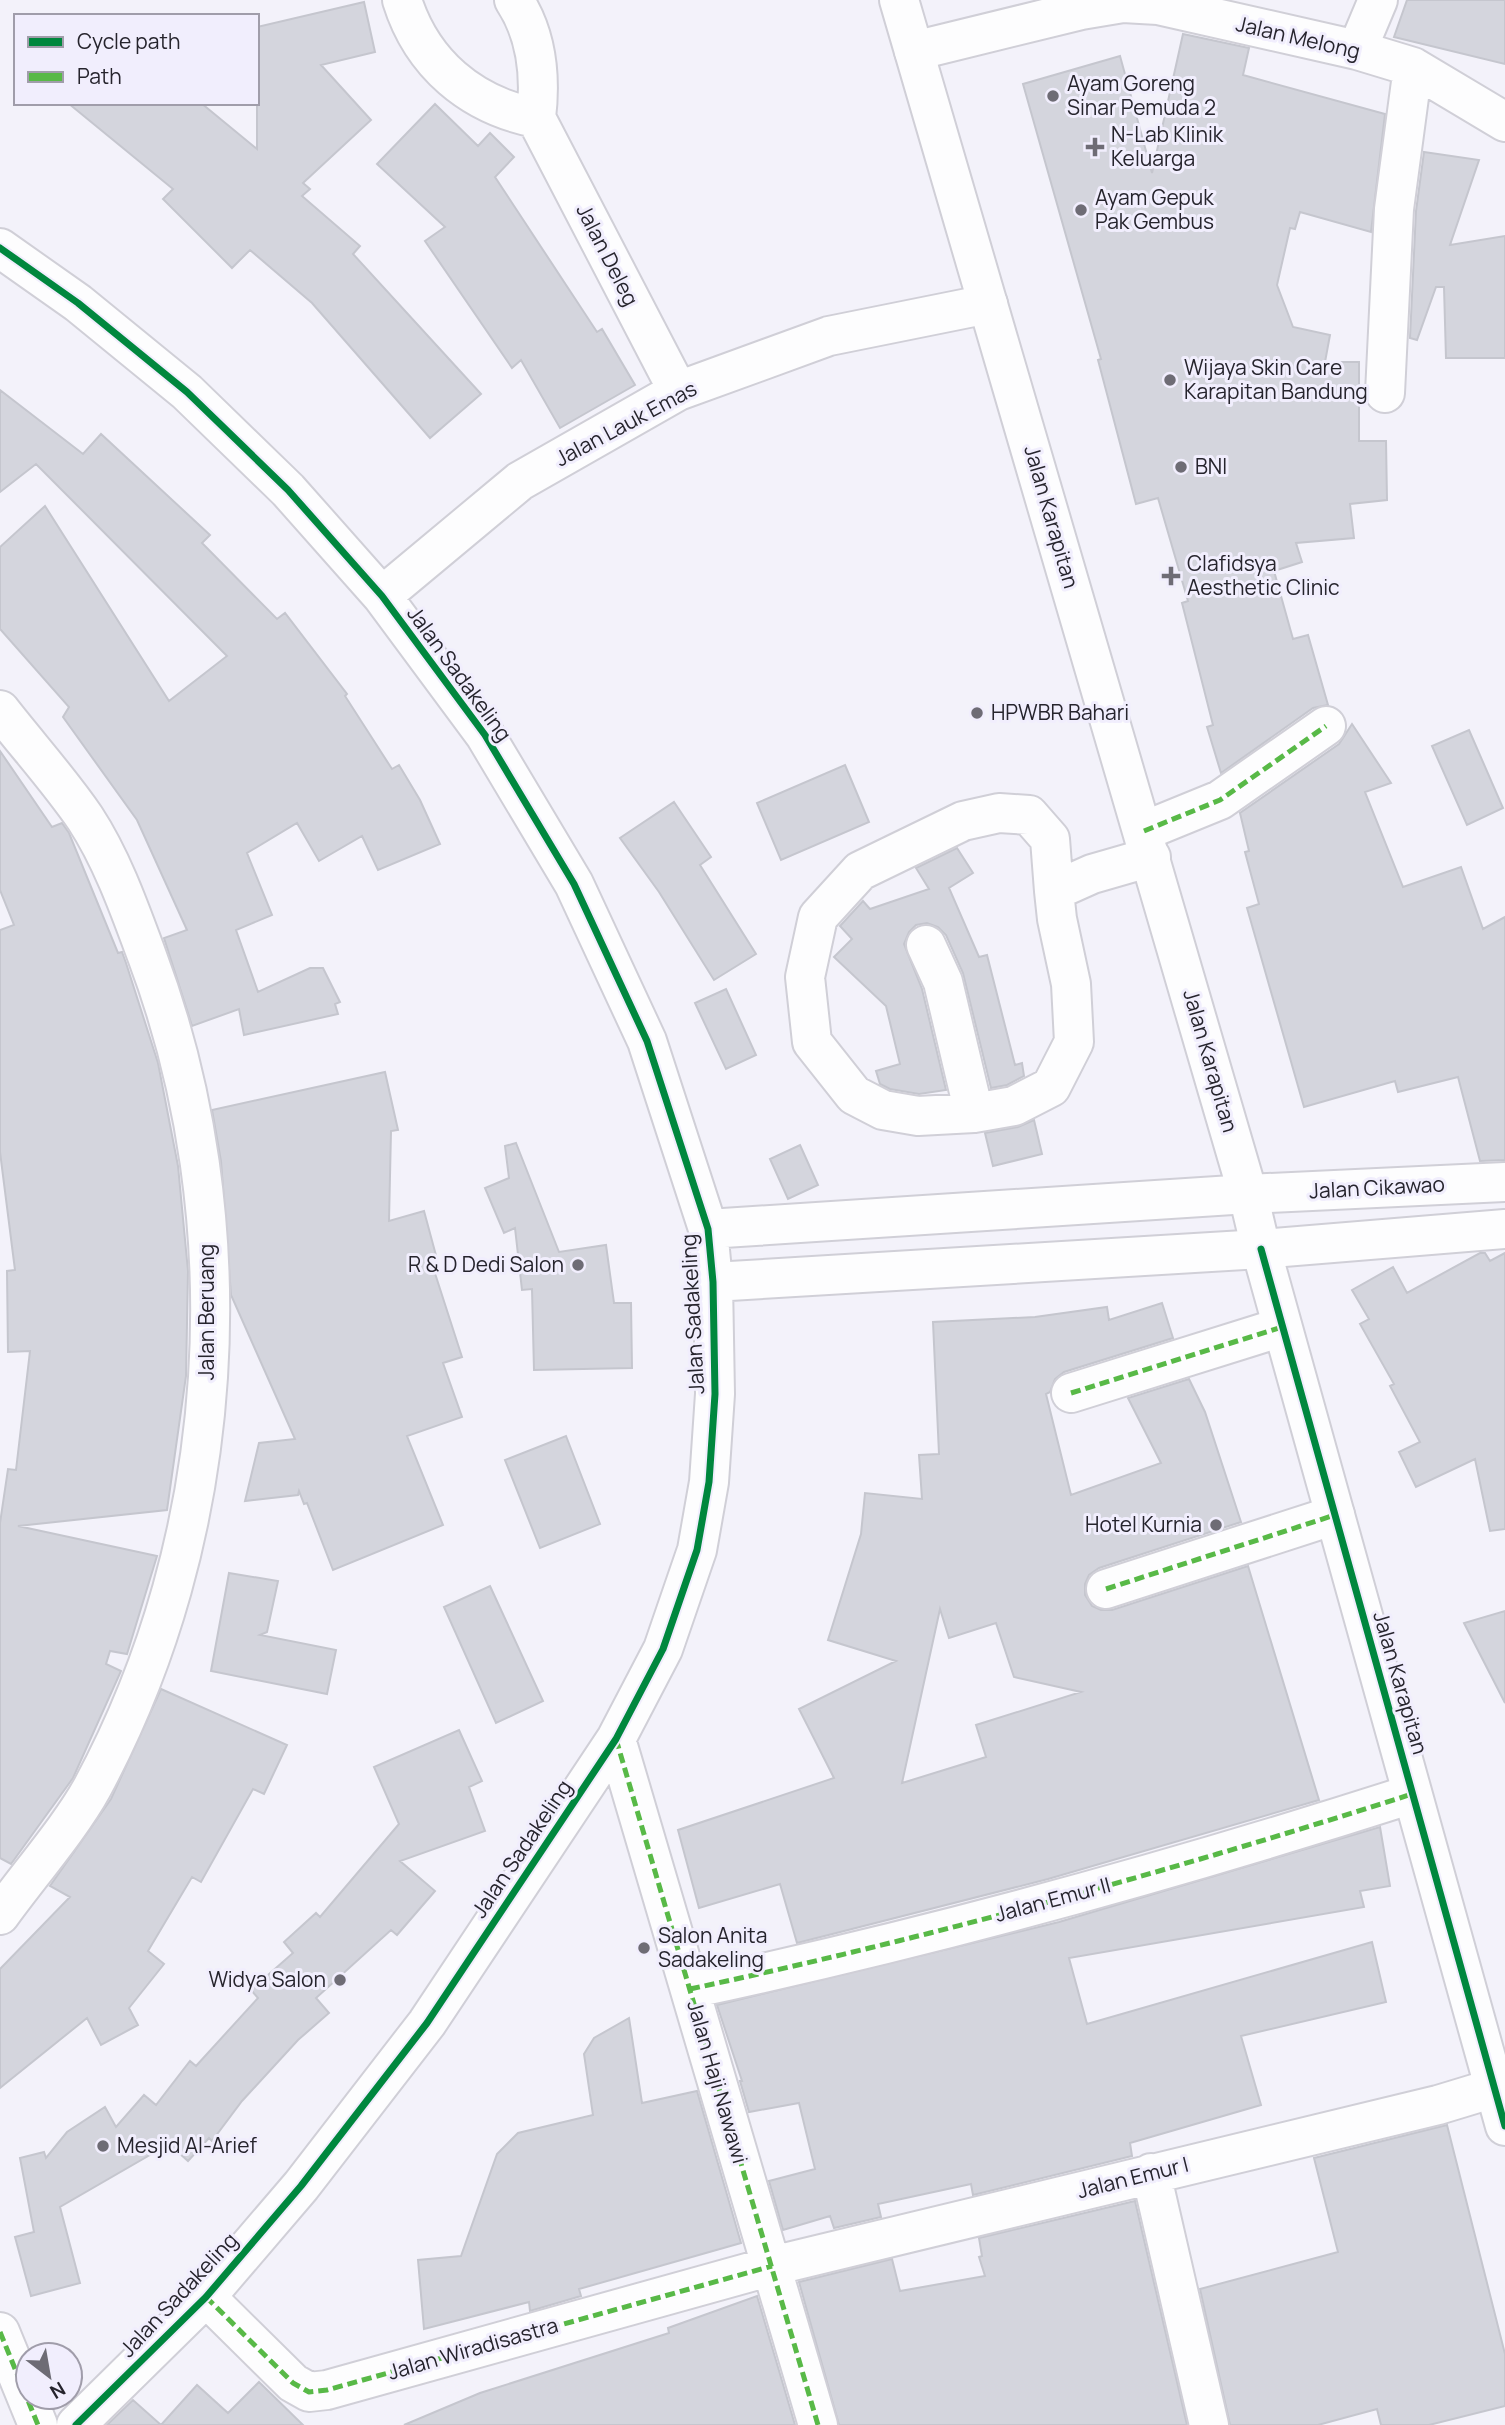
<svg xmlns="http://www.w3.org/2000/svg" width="1505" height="2425" font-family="Manrope,sans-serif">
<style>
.building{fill:#d4d5dd;stroke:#c5c6ce;stroke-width:2;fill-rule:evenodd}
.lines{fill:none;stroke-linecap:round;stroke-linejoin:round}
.minor-casing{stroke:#d0cfd7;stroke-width:42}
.major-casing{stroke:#d0cfd7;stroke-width:42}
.minor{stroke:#fdfdfe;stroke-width:38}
.major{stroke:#fdfdfe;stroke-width:38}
.quiet{stroke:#58b947;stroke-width:5;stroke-dasharray:10 5;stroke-linecap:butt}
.cycleway-casing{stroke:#f1eefd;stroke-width:11}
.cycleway{stroke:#00873e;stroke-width:7}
.poi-dot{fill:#6e6c75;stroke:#f1eefd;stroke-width:2.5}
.labels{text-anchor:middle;stroke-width:6;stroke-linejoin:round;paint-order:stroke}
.street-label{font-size:21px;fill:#26242d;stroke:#f1eefd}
.poi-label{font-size:21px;fill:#26242d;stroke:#f1eefd;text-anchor:start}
</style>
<rect width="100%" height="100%" fill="#f3f2fa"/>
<path class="building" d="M1407 0H1505V64L1394 37Z
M364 2 375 52 321 65 371 120 303 183 310 189 302 196 360 246 353 254 481 394 430 438 312 303 250 250 232 268 163 199 173 189 68 103H201L257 149V27Z
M1183 34 1249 48 1243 75 1385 114 1371 232 1300 212 1295 229 1290 228 1277 285 1293 327 1330 335 1325 362H1359V441H1386L1387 500 1350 504 1354 538 1296 543 1302 562 1274 571 1293 639 1308 635 1328 705 1313 708 1221 773 1207 727 1213 725 1182 603 1188 601 1158 498 1136 504 1098 360 1101 359 1023 84 1120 56 1152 173Z
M435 104 478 146 490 133 514 157 495 177 597 332 602 329 635 385 560 428 521 360 512 368 425 241 445 227 377 164Z
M1424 152 1479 160 1450 245 1505 236V358H1446L1444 287H1436L1417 340 1410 338 1416 211Z
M0 390 83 454 101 434 210 535 202 543 277 619 285 613 347 694 345 696 392 769 399 765 420 800 440 844 378 870 362 836 319 861 297 823 247 853 272 915 236 930 258 992 310 968H323L340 1002 335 1004 338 1014 244 1035 239 1009 192 1026 164 938 187 930 137 820 63 717 69 707 0 629V547L45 506 169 701 227 656 36 464 0 492Z
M1352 724 1391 783 1365 792 1403 887 1461 867 1483 929 1505 917V1160L1480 1161 1458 1077 1398 1092 1395 1081 1304 1107 1247 908 1259 904 1245 852 1249 851 1240 813 1339 744Z
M1469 730 1503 808 1467 825 1432 746Z
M0 751 52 827 62 823 69 833 118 953 122 952 126 963 158 1063 178 1166 188 1271 186 1376 167 1510 18 1526 157 1556 127 1654 110 1651 106 1664 121 1671 73 1778 11 1864 0 1858V1523L8 1469 16 1470 30 1351 8 1352 7 1271 15 1270 0 1152V930L14 925 0 890Z
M845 765 869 822 781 860 757 803Z
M674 802 711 857 700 865 756 954 714 980 659 892 620 838Z
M957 848 973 873 949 888 979 957 987 955 1015 1065 1022 1063 1024 1076 1007 1085 991 1088 963 973 946 935 938 927 927 923 916 925 909 932 904 944 922 989 946 1090 919 1094 890 1089 880 1084 876 1071 900 1064 886 1006 834 957 852 939 840 926 863 901 870 909 929 889 916 868Z
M726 989 756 1055 726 1069 695 1003Z
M385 1072 398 1130 391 1131 389 1221 424 1211 437 1259 431 1261 462 1357 443 1363 462 1417 407 1436 443 1525 333 1570 307 1503 304 1504 299 1491 298 1495 245 1501 259 1443 295 1439 231 1295 221 1161 212 1110Z
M1034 1120 1042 1154 993 1166 985 1133 1018 1127Z
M516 1143 559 1252 606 1245 614 1303H631L632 1368 534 1370 532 1289 522 1290 515 1228 504 1233 485 1188 509 1178 505 1146Z
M800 1145 818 1185 788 1199 770 1159Z
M1480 1253H1485L1490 1261 1505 1253V1529L1490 1531 1475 1459 1416 1487 1399 1452 1420 1442 1390 1386 1394 1384 1360 1324 1369 1319 1352 1290 1393 1267 1407 1293Z
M1162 1303 1173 1338 1064 1372 1055 1379 1050 1392 1046 1394 1071 1495 1161 1463 1128 1398 1189 1379 1205 1412 1241 1522 1099 1568 1089 1575 1085 1584V1595L1092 1606 1101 1610H1112L1248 1566 1319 1800 1048 1879 797 1943 780 1884 699 1908 678 1830 834 1778 799 1709 896 1661 828 1640 861 1534 865 1493 922 1499 919 1455 939 1454 933 1322 1035 1317 1107 1307 1109 1320ZM940 1609 949 1638 996 1623 1014 1677 1081 1692 976 1725 986 1757 902 1783Z
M566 1436 600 1524 540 1548 505 1460Z
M229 1573 278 1581 267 1632 260 1635 336 1650 327 1694 211 1671Z
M490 1586 543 1701 496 1723 444 1607Z
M1505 1611V1703L1464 1623Z
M161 1689 287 1745 264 1794 253 1789 201 1882 192 1877 148 1951 164 1964 129 2008 138 2025 101 2045 87 2018 0 2088V1969L70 1897 50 1886 111 1799Z
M459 1730 482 1781 469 1787 485 1831 400 1861 435 1891 397 1935 391 1930 316 1998 329 2013 298 2040 242 2101 212 2141 209 2138 188 2161 169 2144 60 2207 80 2283 31 2296 15 2237 34 2232 20 2158 44 2152 46 2158 67 2132 105 2107 116 2127 144 2095 156 2105 190 2061 196 2066 258 1998 251 1990 293 1953 284 1942 316 1913 320 1917 399 1824 374 1767Z
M1380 1827 1390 1886 1360 1891 1364 1907 1069 1958 1087 2024 1372 1942 1386 2002 1241 2036 1261 2105 1130 2143 1132 2156 973 2195 971 2184 878 2204 881 2217 834 2228 830 2216 783 2230 769 2181 815 2169 799 2103 749 2112 740 2081H742L717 2005 1059 1922Z
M629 2018 642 2103 697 2091 741 2243 579 2289 581 2296 530 2311 529 2302 424 2329 418 2260 461 2256 497 2154 518 2133 593 2115 584 2054 594 2038Z
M1447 2125 1505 2354V2406L1429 2425H1381L1377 2409 1318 2425H1230L1200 2289 1338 2252 1314 2158Z
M1135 2201 1187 2425H839L799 2282 892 2259 900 2291 985 2276 979 2257 982 2256 979 2238Z
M757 2296 795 2425H404L480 2393 669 2333 668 2328Z
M259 2382 303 2425H107L133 2400 161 2425 197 2385 228 2413Z"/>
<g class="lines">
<g class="minor-casing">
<path id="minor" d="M402 0C422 64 471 105 536 118
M514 0C537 35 541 77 536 118L678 391
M1357 50 1378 0
M914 51 1081 10 1123 3 1158 5 1357 50 1413 67 1505 122
M0 248 78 303 187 392 288 490 382 596 485 735 574 884 647 1041 708 1229 713 1282 715 1394 709 1482 697 1550 663 1649 616 1739 427 2023 301 2186 206 2297 76 2425
M1385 393 1394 209 1413 67
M382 596 520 481 678 391 829 336 988 304
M0 710C28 746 59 780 85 818 112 859 130 910 147 956 247 1222 228 1536 92 1788 70 1828 28 1876 0 1915
M1144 831 1220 800 1326 726
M1054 891 1050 839 1029 815 999 813 963 821 860 871 818 917 805 977 812 1042 854 1095 883 1110 918 1116 974 1113 1014 1106 1051 1087 1074 1042 1071 984 1057 919 1054 891 1092 874 1151 857
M926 945 943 982 974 1113
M708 1229 1248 1194 1505 1182
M713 1282 1261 1249 1505 1229
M1071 1393 1282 1327
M1106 1589 1335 1515
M616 1739 818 2425
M690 1989C934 1937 1175 1870 1412 1794
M1151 2173 1209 2425
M206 2297 293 2383 309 2392 327 2390 772 2266 1438 2105 1494 2088
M0 2332 38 2425"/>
</g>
<g class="major-casing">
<path id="major" d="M899 0 1248 1194 1261 1249 1505 2126"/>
</g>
<use href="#minor" class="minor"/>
<use href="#major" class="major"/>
<path class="quiet" d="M1144 831 1220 800 1326 726
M1071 1393 1282 1327
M1106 1589 1335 1515
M616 1739 818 2425
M690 1989C934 1937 1175 1870 1412 1794
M206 2297 293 2383 309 2392 327 2390 772 2266
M0 2332 38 2425"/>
<g class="cycleway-casing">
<path id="cycleway" d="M0 248 78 303 187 392 288 490 382 596 485 735 574 884 647 1041 708 1229 713 1282 715 1394 709 1482 697 1550 663 1649 616 1739 427 2023 301 2186 206 2297 76 2425
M1261 1249 1505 2126"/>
</g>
<use href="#cycleway" class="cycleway"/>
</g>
<g class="poi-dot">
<circle cx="1053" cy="96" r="7"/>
<path d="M1091.5 136.5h7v7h7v7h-7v7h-7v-7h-7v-7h7z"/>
<circle cx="1081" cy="210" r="7"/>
<circle cx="1170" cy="380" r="7"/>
<circle cx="1181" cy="467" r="7"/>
<path d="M1167.5 565.5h7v7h7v7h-7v7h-7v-7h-7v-7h7z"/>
<circle cx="977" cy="713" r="7"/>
<circle cx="578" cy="1265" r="7"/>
<circle cx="1216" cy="1525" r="7"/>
<circle cx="644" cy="1948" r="7"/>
<circle cx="340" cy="1980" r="7"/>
<circle cx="103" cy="2146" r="7"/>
</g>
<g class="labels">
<g class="street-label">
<text transform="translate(1298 38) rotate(13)" y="7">Jalan Melong</text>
<text transform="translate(607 255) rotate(63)" y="7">Jalan Deleg</text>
<text transform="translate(626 424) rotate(-28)" y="7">Jalan Lauk Emas</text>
<text transform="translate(1051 517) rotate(74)" y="7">Jalan Karapitan</text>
<text transform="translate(459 674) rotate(54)" y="7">Jalan Sadakeling</text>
<text transform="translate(1210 1061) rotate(74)" y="7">Jalan Karapitan</text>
<text transform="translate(1377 1188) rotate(-3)" y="7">Jalan Cikawao</text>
<text transform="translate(207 1312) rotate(-90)" y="7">Jalan Beruang</text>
<text transform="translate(693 1314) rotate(-93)" y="7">Jalan Sadakeling</text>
<text transform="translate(1400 1683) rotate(74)" y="7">Jalan Karapitan</text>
<text transform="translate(522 1849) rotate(-56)" y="7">Jalan Sadakeling</text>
<text transform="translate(1053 1900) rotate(-15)" y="7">Jalan Emur II</text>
<text transform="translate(717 2082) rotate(74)" y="7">Jalan Haji Nawawi</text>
<text transform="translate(1133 2178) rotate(-14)" y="7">Jalan Emur I</text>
<text transform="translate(179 2295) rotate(-47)" y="7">Jalan Sadakeling</text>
<text transform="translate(473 2349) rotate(-16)" y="7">Jalan Wiradisastra</text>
</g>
<g class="poi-label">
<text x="1067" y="91">Ayam Goreng<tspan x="1067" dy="24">Sinar Pemuda 2</tspan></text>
<text x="1111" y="142">N-Lab Klinik<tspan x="1111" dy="24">Keluarga</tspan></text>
<text x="1095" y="205">Ayam Gepuk<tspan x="1095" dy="24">Pak Gembus</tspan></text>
<text x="1184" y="375">Wijaya Skin Care<tspan x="1184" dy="24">Karapitan Bandung</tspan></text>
<text x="1195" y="474">BNI</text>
<text x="1187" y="571">Clafidsya<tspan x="1187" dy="24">Aesthetic Clinic</tspan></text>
<text x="991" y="720">HPWBR Bahari</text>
<text x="564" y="1272" text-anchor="end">R &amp; D Dedi Salon</text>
<text x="1202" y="1532" text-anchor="end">Hotel Kurnia</text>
<text x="658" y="1943">Salon Anita<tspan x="658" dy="24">Sadakeling</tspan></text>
<text x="326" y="1987" text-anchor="end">Widya Salon</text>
<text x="117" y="2153">Mesjid Al-Arief</text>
</g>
</g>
<rect x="14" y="14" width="245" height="91" fill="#f1eefd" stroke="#a09daa" stroke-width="2"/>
<rect x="28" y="37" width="35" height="10" fill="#00873e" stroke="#a09daa" stroke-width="2"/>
<text x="77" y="49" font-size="21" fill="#26242d">Cycle path</text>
<rect x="28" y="72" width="35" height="10" fill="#58b947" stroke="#a09daa" stroke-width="2"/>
<text x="77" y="84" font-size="21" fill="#26242d">Path</text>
<g transform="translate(49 2376) rotate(149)"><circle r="33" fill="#f1eefd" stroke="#a09daa" stroke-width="2"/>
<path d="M0-5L12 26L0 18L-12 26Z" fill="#6e6c75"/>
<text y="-10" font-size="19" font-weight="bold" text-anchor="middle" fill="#26242d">N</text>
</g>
</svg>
